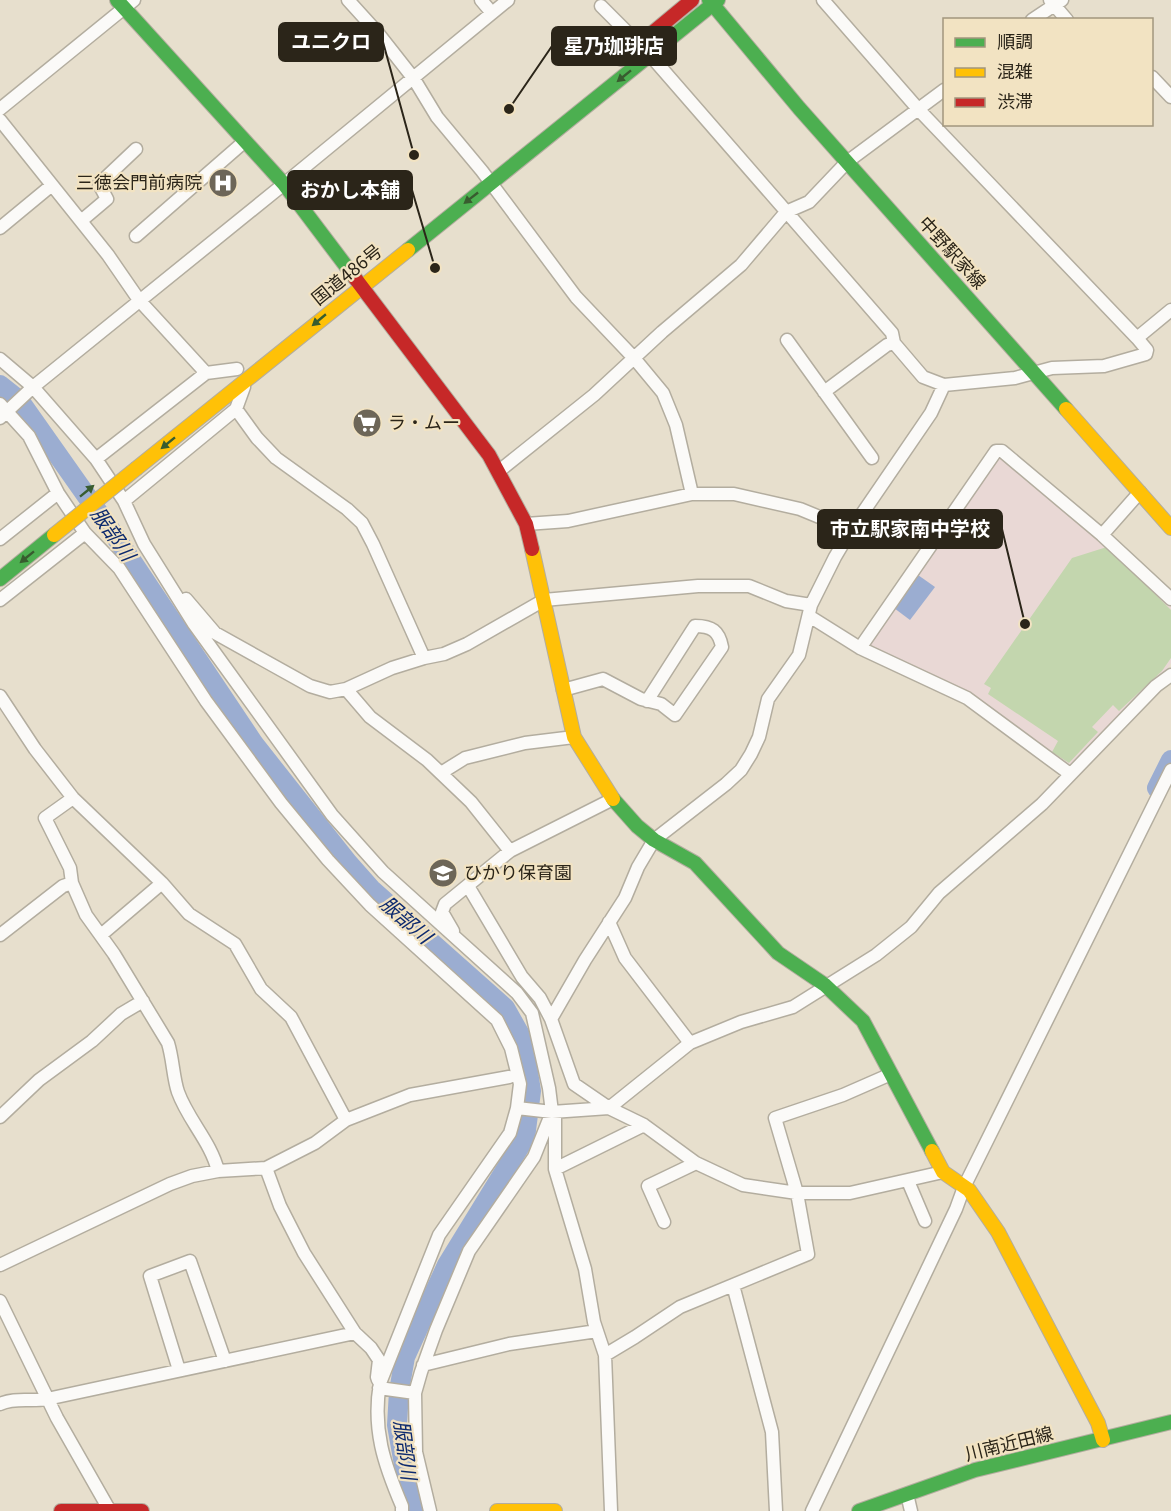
<svg xmlns="http://www.w3.org/2000/svg" width="1171" height="1511" font-family="Georgia,'Noto Sans JP',serif">
<style>
.education{fill:#e9d8d5}
.green{fill:#c3d6ae}
.water{fill:#9badd1}
.lines{fill:none;stroke-linecap:round;stroke-linejoin:round}
.river{stroke:#9badd1;stroke-width:20}
.street-casing{stroke:#b3ad9f;stroke-width:15}
.fast-casing{stroke:#b3ad9f;stroke-width:16}
.slow-casing{stroke:#b3ad9f;stroke-width:16}
.jam-casing{stroke:#b3ad9f;stroke-width:16}
.street{stroke:#fbfaf8;stroke-width:12}
.fast{stroke:#4caf50;stroke-width:14}
.slow{stroke:#ffc107;stroke-width:14}
.jam{stroke:#c62828;stroke-width:14}
.slow-bridge-casing{stroke:#b3ad9f;stroke-width:16;stroke-linecap:butt}
.slow-bridge{stroke:#ffc107;stroke-width:14}
.oneway{fill:#385c2f}
.labels{text-anchor:middle;stroke-width:4.5;stroke-linejoin:round;paint-order:stroke}
.poi-label{font-size:18px;fill:#2b2519;stroke:#f2e3c2;text-anchor:start}
.street-label{font-size:18px;fill:#2b2519;stroke:#f2e3c2}
.water-label{font-size:20px;font-style:italic;fill:#0d2a6e;stroke:#f2e3c2}
.leader{fill:none;stroke:#2b2519;stroke-width:2}
.callout-dot{fill:#2b2519;stroke:#f2e3c2;stroke-width:2}
.callout{fill:#2b2519;stroke:#2b2519;stroke-width:2}
.callout-label{font-size:20px;text-anchor:middle;font-weight:bold;fill:#fff}
</style>
<rect width="100%" height="100%" fill="#e7dfcd"/>
<path class="education" d="M1004 457 1143 578 1171 607V663L1165 672 1152 681 1069 767 869 646 867 642 998 458Z"/>
<path class="green" d="M1110 546 1143 574 1140 579 1171 610V658L1162 671 1119 711 1113 705 1092 727 1098 732 1069 763 1052 752 1058 741 988 694 991 688 984 684 1072 558Z"/>
<path class="water" d="M918 575 935 587 910 620 894 608Z"/>
<g class="lines">
<path class="river" d="M0 385 19 400 117 539 254 744 348 863 371 889 505 1008 523 1040 531 1091 525 1138 447 1265 405 1357 399 1391 397 1425 409 1493 414 1511
M1157 788 1171 760"/>
<g class="street-casing">
<path id="street" d="M348 0 377 32 414 79 437 117 482 171 576 297 634 358 663 393 676 425 692 494
M481 0 492 13
M1050 0 1067 20
M601 6 650 55 892 333 894 343 923 377 944 385 1015 378 1052 368 1104 366 1146 354 1147 350 1137 338 919 110 823 0
M1032 20 1062 0
M1152 77 1171 97
M0 109 134 0
M0 120 108 255 139 300 206 373 237 369
M81 221 107 199 99 184 136 149
M0 228 52 185
M136 236 245 141
M1137 338 1171 310
M787 340 872 458
M0 359 33 387 96 459 124 501 144 544 194 624 332 815 383 872 517 993 532 1013 549 1088 552 1112 534 1157 469 1251 436 1330 421 1372 415 1393 416 1452 430 1511
M244 387 236 409 257 438 276 458 347 509 362 523 373 544 424 658
M824 392 887 345 894 343
M0 404 29 436 58 493 85 533 119 568 206 701 281 803 328 860 370 905 497 1020 511 1048 520 1084 517 1108 510 1133 439 1235 380 1383C372 1429 384 1464 402 1506V1511
M0 418 33 387 284 184 508 0
M96 459 206 373
M499 471 594 395 662 332 741 265 786 212 809 202 847 162 944 90
M124 501 236 409
M526 524 568 521 692 494H734L800 509 851 530
M1102 535 1140 492
M0 539 58 493
M186 599 215 633 310 686 330 692 346 689 392 668 424 658 444 654 467 644 544 600 698 586H749L786 601 811 605
M0 600 85 533
M809 616 860 648 967 698 1070 774
M860 648 996 451H1002L1102 535 1171 599
M346 689 370 717 427 760 471 802 510 851
M563 690 603 679 641 699 661 704 675 715 722 647C719 631 712 626 695 626L647 701
M0 696 35 749 73 798 162 883 189 914 235 944 261 989 291 1017 346 1120
M441 773 465 758 525 743 574 737
M73 798 45 818 70 868 72 883 86 915 114 954 168 1043C173 1059 173 1077 178 1092 188 1120 211 1142 218 1171
M468 886 522 977 540 998 551 1019 574 1084 609 1108 690 1043 741 1022 793 1007 876 955 911 927 939 893 1042 804 1156 686 1171 675
M609 922 625 958 690 1043
M453 931 442 912 445 904 510 851 613 799
M0 935 63 886 72 883
M101 935 162 883
M551 1019 585 960 625 898 638 867 654 840 726 784 741 770 751 754 759 737 768 699 799 655 811 605 835 557 851 530 931 413 944 385
M517 1108 552 1112 609 1108 644 1125 696 1163 743 1185 797 1193H850L943 1172
M552 1112 555 1118V1169L585 1269 594 1322 605 1355 611 1511
M0 1117 39 1080 92 1041 121 1014 143 1001
M266 1168 280 1206 304 1253 355 1333 371 1348 379 1360 377 1377 378 1380
M555 1169 644 1125
M908 1181 925 1221
M664 1222 648 1186 696 1163
M0 1265 170 1184 192 1176 218 1171 266 1168 315 1143 346 1120 387 1104 410 1095 509 1077
M733 1285 772 1432 776 1511
M0 1301 57 1418 110 1511
M605 1355 635 1337 680 1307 808 1254 797 1193 775 1118 843 1095 891 1074
M423 1365 509 1344 597 1331
M179 1370 150 1276 190 1261 225 1361
M379 1388 415 1393
M0 1404C15 1397 31 1402 47 1399L355 1333
M907 1494 911 1511
M812 1511 956 1209 964 1187 1171 770"/>
</g>
<g class="fast-casing">
<path id="fast" d="M117 0 284 184 355 278
M709 0 799 108 1066 409
M408 250 718 0
M0 579 54 535
M613 799 637 826 654 840 695 863 778 953 825 985 863 1021 932 1151
M859 1511 975 1470 1171 1422"/>
</g>
<g class="slow-casing">
<path id="slow" d="M1066 409 1171 528
M137 468 408 250
M532 549 574 737 613 799
M932 1151 943 1172 969 1190 998 1232 1098 1423 1103 1440
M497 1511H555"/>
</g>
<g class="jam-casing">
<path id="jam" d="M621 59 692 0
M355 278 489 455 526 524 532 549
M61 1511H142"/>
</g>
<use href="#street" class="street"/>
<use href="#fast" class="fast"/>
<use href="#slow" class="slow"/>
<use href="#jam" class="jam"/>
<g class="slow-bridge-casing">
<path id="slow-bridge" d="M54 535 137 468"/>
</g>
<use href="#slow-bridge" class="slow-bridge"/>
</g>
<defs><path id="oneway-solid" d="M-6-.8H1V-3.2L6.5 0L1 3.2V.8H-6Z" transform="scale(1.5)"/></defs>
<g class="oneway">
<use href="#oneway-solid" transform="translate(624 76) rotate(141)"/>
<use href="#oneway-solid" transform="translate(471 198) rotate(142)"/>
<use href="#oneway-solid" transform="translate(319 320) rotate(140)"/>
<use href="#oneway-solid" transform="translate(168 443) rotate(141)"/>
<use href="#oneway-solid" transform="translate(87 491) rotate(-39)"/>
<use href="#oneway-solid" transform="translate(27 557) rotate(141)"/>
</g>
<defs>
<g id="hospital-disc" transform="scale(1.5)"><circle r="9.5" fill="#6d6658" stroke="#f2e3c2"/><path d="M-5-5h3v3.5h4V-5h3V5h-3V1.5h-4V5h-3Z" fill="#fff"/></g>
<g id="supermarket-disc" transform="scale(1.5)"><circle r="9.5" fill="#6d6658" stroke="#f2e3c2"/><path d="M-6-5.5h2.5l.6 2H6L4.5 2H-2.5L-4.4-4H-6ZM-1.5 3.2a1.3 1.3 0 1 0 .1 0ZM3 3.2a1.3 1.3 0 1 0 .1 0Z" fill="#fff"/></g>
<g id="school-disc" transform="scale(1.5)"><circle r="9.5" fill="#6d6658" stroke="#f2e3c2"/><path d="M0-5L7-2L0 1L-7-2ZM-4 1L0 2.5L4 1V4Q0 6-4 4Z" fill="#fff"/></g>
</defs>
<g fill-rule="evenodd">
<use href="#hospital-disc" x="223" y="183"/>
<use href="#supermarket-disc" x="367" y="423"/>
<use href="#school-disc" x="443" y="873"/>
</g>
<g class="labels">
<g class="poi-label">
<text x="202" y="189" text-anchor="end">三徳会門前病院</text>
<text x="388" y="429">ラ・ムー</text>
<text x="464" y="879">ひかり保育園</text>
</g>
<g class="street-label">
<text transform="translate(952 253) rotate(48)" y="6">中野駅家線</text>
<text transform="translate(347 275) rotate(-39)" y="6">国道486号</text>
<text transform="translate(1009 1444) rotate(-14)" y="6">川南近田線</text>
</g>
<g class="water-label">
<text transform="translate(113 534) rotate(55)" y="7">服部川</text>
<text transform="translate(406 920) rotate(41)" y="7">服部川</text>
<text transform="translate(405 1450) rotate(82)" y="7">服部川</text>
</g>
</g>
<path class="leader" d="M414 155L383 42M509 109L552 46M435 268L412 190M1025 624L1002 529"/>
<g class="callout-dot">
<circle cx="414" cy="155" r="6"/>
<circle cx="509" cy="109" r="6"/>
<circle cx="435" cy="268" r="6"/>
<circle cx="1025" cy="624" r="6"/>
</g>
<g class="callout">
<rect x="279" y="23" width="104" height="38" rx="6"/>
<rect x="552" y="27" width="124" height="38" rx="6"/>
<rect x="288" y="171" width="124" height="38" rx="6"/>
<rect x="818" y="510" width="184" height="38" rx="6"/>
</g>
<g class="callout-label">
<text x="331" y="49">ユニクロ</text>
<text x="614" y="53">星乃珈琲店</text>
<text x="350" y="197">おかし本舗</text>
<text x="910" y="536">市立駅家南中学校</text>
</g>
<rect x="943" y="18" width="210" height="108" fill="#f2e3c2" stroke="#a2977e" stroke-width="1.5"/>
<rect x="955" y="38" width="30" height="9" fill="#4caf50" stroke="#a2977e" stroke-width="1.5"/>
<text x="997" y="48" font-size="18" fill="#2b2519">順調</text>
<rect x="955" y="68" width="30" height="9" fill="#ffc107" stroke="#a2977e" stroke-width="1.5"/>
<text x="997" y="78" font-size="18" fill="#2b2519">混雑</text>
<rect x="955" y="98" width="30" height="9" fill="#c62828" stroke="#a2977e" stroke-width="1.5"/>
<text x="997" y="108" font-size="18" fill="#2b2519">渋滞</text>
</svg>
